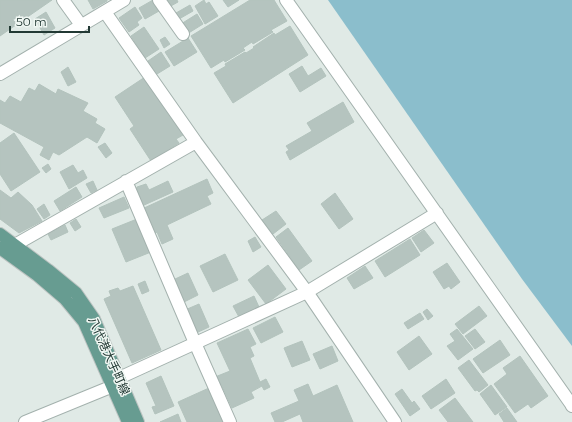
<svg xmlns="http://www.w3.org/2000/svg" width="572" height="422" font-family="Montserrat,'Noto Sans JP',sans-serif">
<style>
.water{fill:#8bbecc}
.building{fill:#b5c4bf;stroke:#b3c3bd}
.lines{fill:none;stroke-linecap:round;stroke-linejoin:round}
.minor-casing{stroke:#a3b1ad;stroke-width:14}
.major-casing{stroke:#bdc4c2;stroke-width:14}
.minor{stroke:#fff;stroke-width:12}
.major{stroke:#679c91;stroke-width:12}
.labels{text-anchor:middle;stroke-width:3;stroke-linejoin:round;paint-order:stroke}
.street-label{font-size:12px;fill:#223934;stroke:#f0f7f3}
</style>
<rect width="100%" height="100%" fill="#e0eae6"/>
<path class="water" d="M328 0H572V346L522 279Z"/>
<path class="building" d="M0 0H52L0 36Z
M88 0H107V1L93 9Z
M153 0 159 11 145 19 139 8Z
M165 0H177L178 2 169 7Z
M204 0 206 4 209 2 218 16 205 24 195 6Z
M223 0H239L228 7Z
M250 0H274L287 21 271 30 273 32 253 44 252 42 243 48 245 50 225 62 224 60 211 68 191 36Z
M190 5 193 11 179 19 176 13Z
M135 7 142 18 137 22 139 25 129 32 119 18Z
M46 12 55 28 44 35 35 19Z
M197 14 203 24 187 34 181 24Z
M290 26 308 55 233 103 214 73 226 66 225 64 245 52 246 53 254 48 253 47 274 33 275 35Z
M144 27 159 49 145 58 131 36Z
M165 37 170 44 164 48 160 40Z
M188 38 197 52 174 66 165 52Z
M161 52 170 66 157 74 148 61Z
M302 66 308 76 321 68 326 76 300 92 289 74Z
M68 67 76 82 68 86 61 72Z
M145 77 183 135 176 139 179 143 151 161 130 129 134 126 115 97Z
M39 84 56 94 58 89 88 103 83 111 97 119 95 123 105 129 97 143 87 137 59 155 53 152 49 160 40 155 44 147 0 123V100L5 103 10 96 21 102 29 88 35 91Z
M343 102 354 122 290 160 286 152 289 150 286 146 312 131 307 123Z
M14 133 40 172 11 191 0 174V143Z
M105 143 112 153 106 158 98 147Z
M48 164 51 169 46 173 42 168Z
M73 165 78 173 83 170 87 178 69 189 60 172Z
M207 179 213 193 207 196 211 204 167 225 173 239 162 244 157 232 154 234 142 209Z
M93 181 97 190 91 193 86 184Z
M168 181 173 192 142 206 136 192 137 187 146 184 149 190Z
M76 187 82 197 60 211 54 201Z
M0 190 11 198 18 192 32 205 42 221 19 233 0 219Z
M335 193 353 219 339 229 321 204Z
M124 197 129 208 104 218 99 208Z
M44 204 50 215 44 219 37 209Z
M276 211 286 224 273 234 262 220Z
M76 219 81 227 75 231 70 223Z
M137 219 151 252 126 262 112 229Z
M65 225 68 232 51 240 48 234Z
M288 228 312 261 299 270 276 237Z
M424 230 434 243 421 252 412 238Z
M255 237 261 247 253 252 248 241Z
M410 239 420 255 385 277 375 261Z
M225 254 238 280 213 292 200 266Z
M447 263 460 282 451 289 449 286 444 289 433 272Z
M268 265 286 289 266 304 248 280Z
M365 266 373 278 354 289 347 278Z
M188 273 198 295 184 302 173 280Z
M145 281 149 291 142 294 138 284Z
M133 286 161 350 132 363 104 299 111 296 109 291 118 288 120 291Z
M254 296 259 307 239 317 233 306Z
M199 304 209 327 196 333 185 310Z
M479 306 487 316 463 334 455 324Z
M427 309 433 316 428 320 423 312Z
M420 313 424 319 408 329 404 323Z
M275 317 283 332 261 343 253 328Z
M248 329 256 344 250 347 254 356 250 358 260 382 266 379 270 387 264 390 262 386 251 392 254 398 232 408 221 384 219 385 215 377 230 371 217 343Z
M457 329 473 349 458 360 447 346 455 341 450 334Z
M475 329 485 342 475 349 465 336Z
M419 336 432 354 409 370 397 352Z
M500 340 510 355 483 373 473 359Z
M302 341 310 360 292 367 284 348Z
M332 346 338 361 320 369 313 354Z
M520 356 548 396 531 408 528 404 515 413 494 384 507 374 503 368Z
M469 360 488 385 479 392 477 390 475 391 458 368Z
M161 376 174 406 155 414 152 407 156 406 146 383Z
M446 379 455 393 431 409 422 396Z
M308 384 313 396 337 385 353 422H303L300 414 282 422H275L271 413 299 401 294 390Z
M491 385 507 407 495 415 480 394Z
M209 388 224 422H187L178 402Z
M402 389 412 403 414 401 420 409 410 416 395 394Z
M455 398 473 422H448L439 410Z
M507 408 517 422H504L499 414Z
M178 414 181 422H160Z"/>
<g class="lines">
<g class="minor-casing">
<path id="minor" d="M63 0 81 25
M159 0 183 34
M286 0 571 404 572 406
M105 12 196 142 307 292 395 422
M0 74 124 0
M126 181 195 343 230 422
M6 250 196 142
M25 422 113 386 119 378 307 292 437 213"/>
</g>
<g class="major-casing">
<path id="major" d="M0 234 48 270 76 293 94 319 138 422
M0 248 37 275 65 299 84 322 128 422"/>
</g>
<use href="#minor" class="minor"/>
<use href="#major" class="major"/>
</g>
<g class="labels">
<g class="street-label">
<text transform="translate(109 356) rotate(66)" y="4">八代港大手町線</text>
</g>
</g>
<path d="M10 26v6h79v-6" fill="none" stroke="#223934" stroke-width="2"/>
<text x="16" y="26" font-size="12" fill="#223934" stroke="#f0f7f3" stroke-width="3" paint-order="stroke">50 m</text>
</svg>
